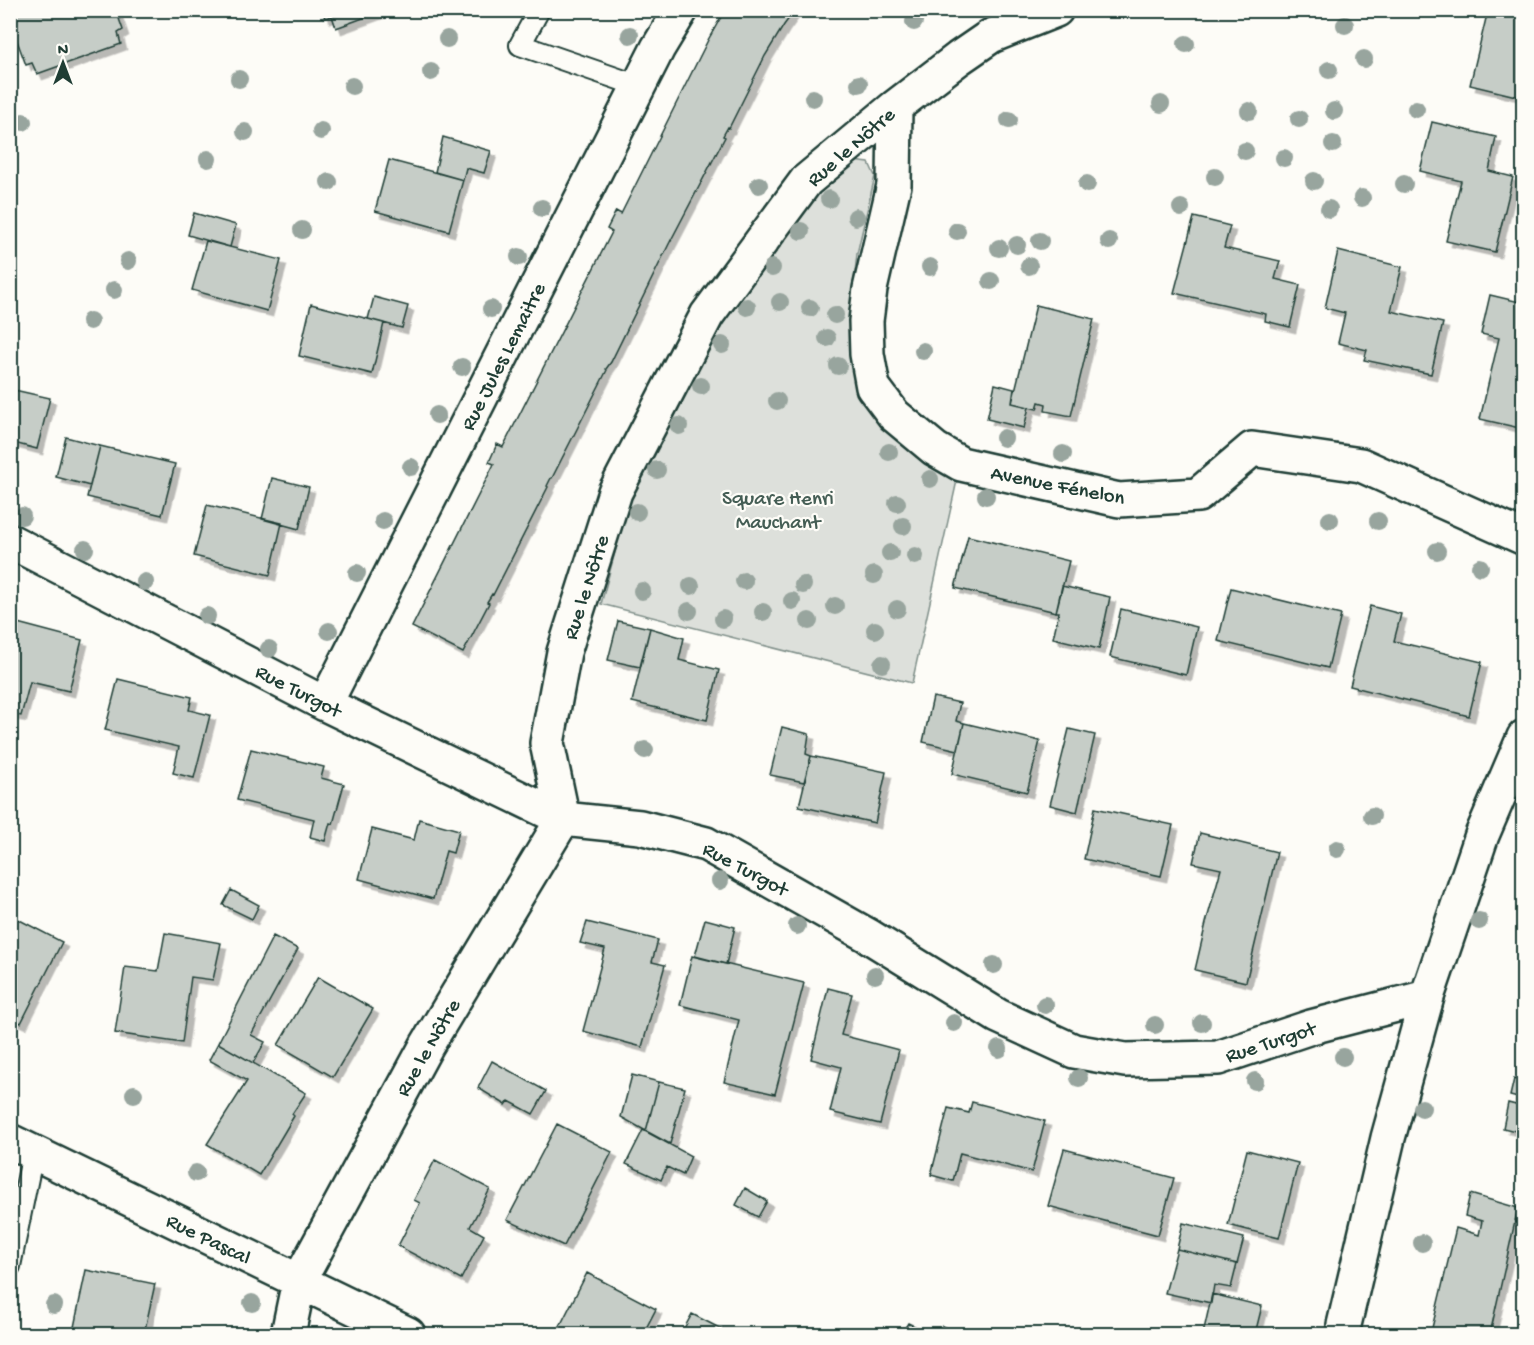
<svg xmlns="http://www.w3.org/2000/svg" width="1534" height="1345" font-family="'Gochi Hand',sans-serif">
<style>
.green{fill:#dde0db;stroke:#7e8e88;stroke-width:1.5}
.building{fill:#c6cdc7;stroke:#1f3d34;stroke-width:1.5;filter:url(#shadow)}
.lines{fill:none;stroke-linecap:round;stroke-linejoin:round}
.lane-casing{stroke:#1f3d34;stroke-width:24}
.street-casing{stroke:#1f3d34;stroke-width:38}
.lane{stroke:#fdfcf7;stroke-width:20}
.street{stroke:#fdfcf7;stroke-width:33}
.tree{fill:#98a59e}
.labels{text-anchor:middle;stroke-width:4.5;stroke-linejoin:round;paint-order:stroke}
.street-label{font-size:21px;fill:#1f3d34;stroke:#fdfcf7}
.park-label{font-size:21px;fill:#455e55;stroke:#fdfcf7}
</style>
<defs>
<filter id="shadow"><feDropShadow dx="5.5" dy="5.5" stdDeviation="0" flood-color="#0004"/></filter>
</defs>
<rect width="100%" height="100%" fill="#fdfcf7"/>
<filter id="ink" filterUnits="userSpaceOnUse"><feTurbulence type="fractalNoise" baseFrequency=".0167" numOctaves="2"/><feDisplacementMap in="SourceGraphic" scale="12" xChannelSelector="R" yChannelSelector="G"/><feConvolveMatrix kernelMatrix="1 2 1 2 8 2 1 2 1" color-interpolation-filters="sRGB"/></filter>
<g filter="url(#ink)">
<path class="green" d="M853 161 869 163 875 176 857 254 849 326 858 394 899 437 958 476 912 683 601 604 627 508 675 406 731 310 808 199Z"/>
<path class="building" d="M10 10H116L123 30 118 33 121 44 37 74 32 63 26 65 10 22Z
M322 10H385L336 28 332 16 325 18Z
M725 10H795L784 25 765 56 729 128 728 127 723 136 725 137 669 244 611 362 606 369 607 370 552 478H551L547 486 548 487 493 595 492 594 487 602 489 603 463 653 412 627 494 464 489 462 497 444 503 447 612 232 607 229 616 211 621 214 708 40Z
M1488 10H1524V84L1520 97 1470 85Z
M1432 122 1496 137 1489 171 1513 177 1495 252 1446 241 1461 181 1420 171Z
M443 137 491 151 484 173 466 168 463 180 435 172Z
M389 160 463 180 449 231 375 211Z
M194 213 236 225 230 247 188 235Z
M1194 217 1230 226 1224 248 1280 261 1275 279 1300 285 1290 327 1265 321 1266 314 1174 293Z
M206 241 281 260 267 311 192 290Z
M1338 251 1402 267 1391 311 1443 323 1431 374 1364 360 1367 350 1338 343 1345 313 1325 308Z
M1490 295 1524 303V429L1480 419 1499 338 1481 334Z
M374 297 408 306 402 328 368 319Z
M311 304 384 323 372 374 299 356Z
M1036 305 1094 319 1071 416 1045 411 1046 404 1039 402 1037 409 1012 403Z
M995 384 1014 389 1012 403 1029 407 1024 428 987 419Z
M10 389 50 398 37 449 10 442Z
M66 437 100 446 90 486 56 477Z
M100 446 175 464 162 515 87 497Z
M272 478 309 487 299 529 262 519Z
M207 505 282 523 270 575 194 556Z
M968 536 1069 561 1056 612 955 588Z
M1062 586 1110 597 1099 649 1053 638 1059 612H1056Z
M1231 588 1341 615 1328 668 1218 641Z
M1370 606 1401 614 1394 641 1482 662 1469 716 1350 686Z
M1121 609 1197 627 1186 675 1110 657Z
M10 621 82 640 69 691 30 682 21 716 10 714Z
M618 621 650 628 640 667 608 660Z
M650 628 684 638 679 660 719 670 707 720 632 702Z
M118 679 192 697 189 710 210 715 194 778 173 773 179 747 105 730Z
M933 697 960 703 956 721 964 723 958 750 923 742Z
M964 723 1040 741 1027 792 952 774Z
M782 727 809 734 806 754 811 756 804 782 770 775Z
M1069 729 1095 735 1077 812 1050 805Z
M251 749 324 767 321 778 344 784 333 824 330 823 325 841 310 837 314 819 237 800Z
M811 756 886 772 875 823 799 806Z
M1095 808 1173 825 1161 876 1084 859Z
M419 819 459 830 453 853 446 851 433 899 359 879 372 829 414 840Z
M1200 833 1277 852 1246 982 1195 970 1206 923 1221 869 1193 863Z
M231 890 259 905 252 919 223 905Z
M10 915 62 942 21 1023 10 1018Z
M705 919 735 927 726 964 695 956Z
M587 922 658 940 652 962 665 965 642 1047 583 1031 605 949 580 943Z
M165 933 221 943 213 980 191 977 182 1043 115 1033 125 967 158 971Z
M273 936 298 949 251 1035 265 1042 253 1063 218 1043Z
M692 956 804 983 775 1094 724 1082 739 1020 680 1005Z
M318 977 373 1009 333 1077 278 1045Z
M828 988 852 994 841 1035 899 1050 880 1124 830 1112 841 1067 811 1059Z
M218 1043 306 1093 292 1114 294 1116 259 1175 207 1144 247 1081 209 1060Z
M492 1061 546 1091 533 1114 509 1101 506 1105 478 1088Z
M632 1075 659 1082 646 1131 621 1117Z
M1514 1079 1524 1081V1133L1503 1128 1508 1103 1516 1105 1518 1098 1510 1096Z
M659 1082 685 1088 670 1144 646 1131Z
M972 1102 1045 1121 1032 1172 960 1153 953 1181 931 1175 948 1108 969 1113Z
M557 1124 612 1152 564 1246 507 1220Z
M643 1130 691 1156 683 1175 667 1167 661 1180 626 1164Z
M1064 1149 1174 1178 1158 1235 1048 1206Z
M1247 1150 1298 1163 1279 1238 1228 1225Z
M435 1160 490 1189 470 1227 484 1235 461 1279 398 1246 420 1203 414 1200Z
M745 1188 767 1201 758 1217 736 1205Z
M1470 1194 1518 1208 1490 1334H1458L1432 1328 1456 1228 1479 1235 1482 1221 1465 1216Z
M1183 1223 1244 1238 1237 1264 1177 1249Z
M1177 1249 1237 1264 1231 1288 1214 1285 1211 1303 1165 1293Z
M86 1270 155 1284 144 1334H84L73 1332Z
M587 1273 656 1309 643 1334H571L559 1328Z
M1212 1294 1262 1306 1255 1334H1203Z
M692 1314 731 1334H681Z
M908 1323 931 1334H901Z
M942 1326 959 1334H937Z"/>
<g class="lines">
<g class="lane-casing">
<path id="lane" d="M539 10 520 45 639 86
M10 1266 33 1153"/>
</g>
<g class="street-casing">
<path id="street" d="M895 107 894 185 870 289 866 321 867 354 873 387 894 415 935 449 961 464 1119 500 1198 495 1252 449 1361 465 1524 538
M10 541 325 704 563 819 640 827 706 844 867 935 998 1016 1074 1051 1125 1060 1218 1058 1311 1027 1427 997
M325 704 658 48 681 10
M10 1141 408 1334
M1344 1325 1388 1138 1427 997 1482 835 1524 737
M288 1334 299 1281 427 1045 563 819 547 743 564 652 615 492 707 315 806 181 895 107 959 58 991 36 1056 10"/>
</g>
<use href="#lane" class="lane"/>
<use href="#street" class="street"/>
</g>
<g class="tree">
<circle cx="914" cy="22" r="9"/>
<circle cx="1345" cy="25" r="9"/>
<circle cx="630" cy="35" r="9"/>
<circle cx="447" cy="39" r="9"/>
<circle cx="1186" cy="44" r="9"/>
<circle cx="1364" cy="59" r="9"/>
<circle cx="1329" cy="70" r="9"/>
<circle cx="431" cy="72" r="9"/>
<circle cx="239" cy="79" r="9"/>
<circle cx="859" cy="84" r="9"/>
<circle cx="352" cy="86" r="9"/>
<circle cx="813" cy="98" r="9"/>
<circle cx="1161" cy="104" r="9"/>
<circle cx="1416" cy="109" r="9"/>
<circle cx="1249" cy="111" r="9"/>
<circle cx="1334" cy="111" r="9"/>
<circle cx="1299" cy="119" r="9"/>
<circle cx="1009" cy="120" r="9"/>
<circle cx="23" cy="122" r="9"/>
<circle cx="321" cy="131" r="9"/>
<circle cx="245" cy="132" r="9"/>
<circle cx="1333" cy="144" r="9"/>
<circle cx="1245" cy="151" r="9"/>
<circle cx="1284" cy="158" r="9"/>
<circle cx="208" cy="159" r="9"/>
<circle cx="1215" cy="177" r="9"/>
<circle cx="1314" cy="181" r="9"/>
<circle cx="329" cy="182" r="9"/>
<circle cx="1087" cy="184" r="9"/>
<circle cx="1404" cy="184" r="9"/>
<circle cx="759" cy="185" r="9"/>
<circle cx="1362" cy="198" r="9"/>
<circle cx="829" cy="199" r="9"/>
<circle cx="542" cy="208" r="9"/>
<circle cx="1181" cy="208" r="9"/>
<circle cx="1329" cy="209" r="9"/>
<circle cx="856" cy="217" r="9"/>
<circle cx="302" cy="230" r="9"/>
<circle cx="801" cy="231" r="9"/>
<circle cx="957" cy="231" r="9"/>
<circle cx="1040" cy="241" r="9"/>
<circle cx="1109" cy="241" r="9"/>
<circle cx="1017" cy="245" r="9"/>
<circle cx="999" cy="248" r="9"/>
<circle cx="519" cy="257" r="9"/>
<circle cx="128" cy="261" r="9"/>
<circle cx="1029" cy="266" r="9"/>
<circle cx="930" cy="267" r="9"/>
<circle cx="772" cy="268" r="9"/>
<circle cx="991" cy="281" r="9"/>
<circle cx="114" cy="290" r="9"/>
<circle cx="780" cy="302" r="9"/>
<circle cx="747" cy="307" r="9"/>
<circle cx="810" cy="308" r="9"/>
<circle cx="491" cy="309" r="9"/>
<circle cx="835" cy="315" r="9"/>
<circle cx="90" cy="321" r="9"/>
<circle cx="827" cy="338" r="9"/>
<circle cx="722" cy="345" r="9"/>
<circle cx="923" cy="351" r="9"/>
<circle cx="838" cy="366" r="9"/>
<circle cx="462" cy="367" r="9"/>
<circle cx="701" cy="386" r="9"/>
<circle cx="777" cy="401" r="9"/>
<circle cx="437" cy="415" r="9"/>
<circle cx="679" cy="426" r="9"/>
<circle cx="1004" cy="438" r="9"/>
<circle cx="889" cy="452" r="9"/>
<circle cx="1063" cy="454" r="9"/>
<circle cx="411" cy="467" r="9"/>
<circle cx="657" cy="470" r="9"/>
<circle cx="930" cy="479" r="9"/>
<circle cx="986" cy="496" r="9"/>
<circle cx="897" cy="503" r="9"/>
<circle cx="637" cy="512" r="9"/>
<circle cx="22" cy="516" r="9"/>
<circle cx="1330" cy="520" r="9"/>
<circle cx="383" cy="521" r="9"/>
<circle cx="1378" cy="521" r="9"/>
<circle cx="903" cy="526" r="9"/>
<circle cx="85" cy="549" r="9"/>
<circle cx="1437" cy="551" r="9"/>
<circle cx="890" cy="553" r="9"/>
<circle cx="915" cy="556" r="9"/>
<circle cx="1480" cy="567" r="9"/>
<circle cx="357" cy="573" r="9"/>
<circle cx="874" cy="575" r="9"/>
<circle cx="744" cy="581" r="9"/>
<circle cx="145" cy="582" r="9"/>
<circle cx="803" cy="585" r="9"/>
<circle cx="691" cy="586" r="9"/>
<circle cx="642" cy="591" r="9"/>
<circle cx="792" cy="601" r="9"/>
<circle cx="835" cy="606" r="9"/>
<circle cx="897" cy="609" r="9"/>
<circle cx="689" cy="611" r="9"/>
<circle cx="763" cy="612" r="9"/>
<circle cx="207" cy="616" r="9"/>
<circle cx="723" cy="619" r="9"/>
<circle cx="809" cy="621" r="9"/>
<circle cx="875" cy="630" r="9"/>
<circle cx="329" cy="631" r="9"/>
<circle cx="269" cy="649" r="9"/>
<circle cx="882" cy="664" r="9"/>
<circle cx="645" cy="750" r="9"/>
<circle cx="1372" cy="816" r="9"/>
<circle cx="1337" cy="849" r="9"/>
<circle cx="720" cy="881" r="9"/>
<circle cx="1479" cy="921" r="9"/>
<circle cx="797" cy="926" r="9"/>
<circle cx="994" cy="965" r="9"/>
<circle cx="875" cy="975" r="9"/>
<circle cx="1045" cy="1005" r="9"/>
<circle cx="954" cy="1023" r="9"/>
<circle cx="1202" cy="1023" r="9"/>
<circle cx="1155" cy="1025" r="9"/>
<circle cx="999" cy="1049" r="9"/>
<circle cx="1343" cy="1057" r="9"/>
<circle cx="1079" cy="1078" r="9"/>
<circle cx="1255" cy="1081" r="9"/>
<circle cx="134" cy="1094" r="9"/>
<circle cx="1422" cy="1108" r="9"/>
<circle cx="196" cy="1173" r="9"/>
<circle cx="1422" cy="1243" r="9"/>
<circle cx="252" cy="1303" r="9"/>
<circle cx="54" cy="1305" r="9"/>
</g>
</g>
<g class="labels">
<g class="street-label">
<text transform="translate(850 146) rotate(-41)" y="7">Rue le Nôtre</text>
<text transform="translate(502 356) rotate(-63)" y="7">Rue Jules Lemaitre</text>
<text transform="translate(1058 484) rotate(11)" y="7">Avenue Fénelon</text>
<text transform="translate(585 587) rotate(-72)" y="7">Rue le Nôtre</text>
<text transform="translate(299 690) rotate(27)" y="7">Rue Turgot</text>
<text transform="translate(746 868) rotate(28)" y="7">Rue Turgot</text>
<text transform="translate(1270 1041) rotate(-18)" y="7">Rue Turgot</text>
<text transform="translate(427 1047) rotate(-60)" y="7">Rue le Nôtre</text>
<text transform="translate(209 1238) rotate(26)" y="7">Rue Pascal</text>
</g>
<g class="park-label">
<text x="778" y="504">Square Henri<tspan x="778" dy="24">Mauchant</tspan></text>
</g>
</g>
<rect width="1534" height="1345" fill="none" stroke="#fdfcf7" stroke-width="36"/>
<rect x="18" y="18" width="1498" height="1309" fill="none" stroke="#1f3d34" stroke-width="2" filter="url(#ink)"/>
<g transform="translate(63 63)" stroke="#fdfcf7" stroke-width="4.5" paint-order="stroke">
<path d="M0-4.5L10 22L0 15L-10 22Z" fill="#1f3d34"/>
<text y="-9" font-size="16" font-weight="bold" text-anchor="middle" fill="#1f3d34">N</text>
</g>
</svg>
